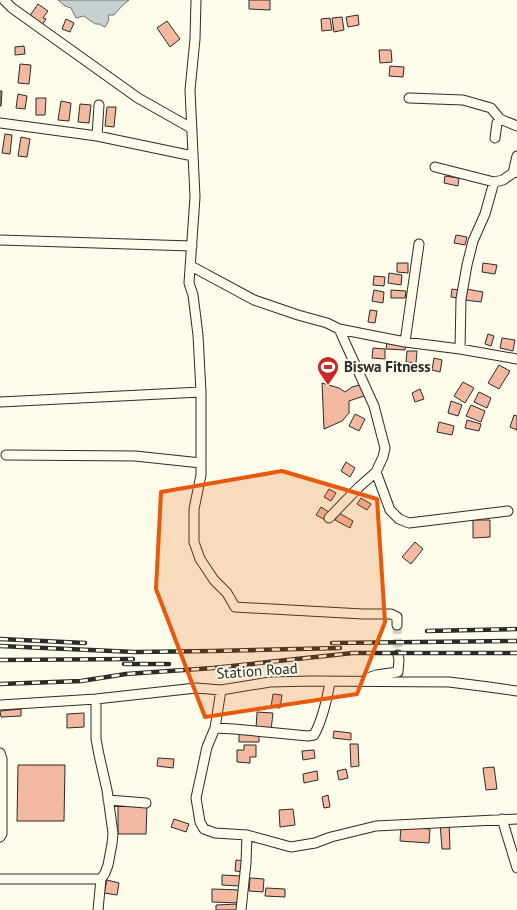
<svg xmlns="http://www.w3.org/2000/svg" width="517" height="910" font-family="'PT Sans',sans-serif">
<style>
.water{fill:#c7d0d0;stroke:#74746e}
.building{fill:#f2b8a0;stroke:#2b2b2b}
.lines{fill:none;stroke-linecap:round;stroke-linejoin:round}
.minor-tunnel{stroke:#d3d1c4;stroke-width:9;stroke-dasharray:9 4.5;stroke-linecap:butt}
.minor-casing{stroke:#2b2b2b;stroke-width:11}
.minor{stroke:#fdfbea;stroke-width:9}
.rail-casing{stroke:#2b2b2b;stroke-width:4.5}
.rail{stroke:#fdfbea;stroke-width:2.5;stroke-dasharray:8;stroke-linecap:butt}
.marked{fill:#e8590c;fill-opacity:0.2;stroke:#e8590c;stroke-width:4;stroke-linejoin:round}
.labels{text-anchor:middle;stroke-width:4;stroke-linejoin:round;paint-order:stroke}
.poi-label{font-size:15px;font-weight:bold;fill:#2b2b2b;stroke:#fdfbea;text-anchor:start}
.street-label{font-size:15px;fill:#2b2b2b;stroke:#fdfbea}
</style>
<rect width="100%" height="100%" fill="#fdfbea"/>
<path class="water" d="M58 0H129L122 6 114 15H108L109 20 105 27 99 24H95L84 16 76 18 71 8 65 6Z"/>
<path class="building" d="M249 0H270V10L249 9Z
M38 4 48 11 43 18 46 19 42 25 29 17Z
M358 15 359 25 348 27 346 17Z
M342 17 344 30 334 32 332 18Z
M330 18 332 30 322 31 321 19Z
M66 19 74 23 70 32 62 29Z
M167 21 180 39 170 47 157 28Z
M24 46 25 54 15 55V47Z
M379 50H391L392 62 380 63Z
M20 64 31 65 29 84 18 83Z
M390 66 404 67 403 77 389 76Z
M0 91H2L1 106H0Z
M18 94 27 96 25 109 16 108Z
M36 98H46L45 115H36Z
M61 101 71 103 69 121 58 120Z
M80 104 91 105 89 123 78 122Z
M107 107H116L114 127 105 126Z
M5 134 12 135 10 154 2 153Z
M21 137 30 139 27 157 18 156Z
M445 176 459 178 458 186 444 183Z
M456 235 467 237 465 245 454 243Z
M397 263H408V273L397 272Z
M483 263 497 265 495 274 482 272Z
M389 273 402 275 401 285 388 283Z
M374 276 385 277 384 286 373 285Z
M452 289 459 290 458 298 451 297Z
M466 289 483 292 481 302 465 300Z
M374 290 384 292 383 303 372 301Z
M391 290 406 291 405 298H391Z
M370 310 377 311 375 323 368 322Z
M488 334 494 336 491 346 485 344Z
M502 338 515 340 513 351 500 348Z
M387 342 406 344 405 350 386 349Z
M373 348 385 349V359L372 358Z
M407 351H417L416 363 406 362Z
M434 358 442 360 440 372 432 370Z
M499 365 510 371 499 389 488 383Z
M463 382 474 388 465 403 454 396Z
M322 383 339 388 345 392 352 387 363 384 367 395 349 401V413L342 421 324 429Z
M420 389 424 399 415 402 412 393Z
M479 392 491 398 487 408 474 402Z
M451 401 462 405 458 416 448 413Z
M471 405 485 411 481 422 466 416Z
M355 414 365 419 359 431 349 426Z
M514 415 517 416V430L510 427Z
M467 420 481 424 479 431 465 428Z
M439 422 454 426 452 435 437 432Z
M346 462 355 468 350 477 341 471Z
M329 489 336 493 331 501 324 497Z
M361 498 371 504 367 510 357 504Z
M321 507 332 514 327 521 316 515Z
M339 513 353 521 350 528 335 520Z
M473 520H490V537L473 538Z
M415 542 423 549 411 564 402 557Z
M269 667H286V673H269Z
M273 694 282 695 280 708 271 707Z
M21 709V716L1 717 0 711Z
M257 712 273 713 271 730 256 729Z
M84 713V727L67 728V714Z
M334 731 351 733V740L333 738Z
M239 734H259V742H239Z
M350 744H358L359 766 351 767Z
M244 745H256V757H250V763L237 762V750H244Z
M314 750 315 758 303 760 302 751Z
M158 758 174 759 173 768 157 766Z
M18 765H65L64 821H17Z
M494 767 497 789 486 790 483 768Z
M346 769 348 778 339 780 337 771Z
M317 771 318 780 304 783 303 774Z
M328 795 330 807 324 808 322 797Z
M118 806H147L146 834H118Z
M293 809 295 825 280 827 279 810Z
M174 819 189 824 186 832 171 827Z
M449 822 450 849H442L440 823Z
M401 827 430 829 429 843 400 841Z
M236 860 245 861V872L235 871Z
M222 875 241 876 240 886 222 885Z
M250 878 264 879 263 892 249 891Z
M107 880 119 883 117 895 104 893Z
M266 888 285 889V897L265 896Z
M212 889 241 890V903L212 902Z
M238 904V910H216V905Z"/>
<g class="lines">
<path class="minor-tunnel" d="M397 625 398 655"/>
<g class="minor-casing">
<path id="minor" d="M4 0 12 8 138 98 191 128
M196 0 195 39 190 90 195 197 189 283 193 295 198 335 201 392V475L194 509V542L200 559 214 580 227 593 235 607 363 614H391L397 617V625
M409 98 463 100 491 108 500 119 517 126
M0 123 97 136 193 156
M97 136 99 105
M495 138 497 123 500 119
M435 167 494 182 503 180 513 173 517 172
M513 173 517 156
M0 240 192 246
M191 266 254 300 298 315 327 323 339 329 405 342 460 349 517 359
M405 342 419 244
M460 349 461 299 467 265 473 241 485 214 494 182
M0 402 201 392
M6 455 135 456 201 463
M376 472 390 510 399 519 409 523 508 511
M329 518 359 487 376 472 383 457 385 448 374 406 339 329
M365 680C375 673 386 674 398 672L399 660 398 655
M221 690 215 728 207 747 196 798 200 822 204 829 215 833 247 835 291 847 315 843 331 837 376 826 517 819
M96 699V739L99 755 107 790 113 833 112 844 108 865 105 873 101 879 98 910
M0 705 96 699 196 688 221 690 270 682 312 681 449 682 489 687 517 691
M215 728 234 729 308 736 314 735C323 719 327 699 330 682
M0 753 2 759V834L0 837
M108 800 146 803
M502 819 517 868
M0 879H101
M241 910 246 863 247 835"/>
</g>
<use href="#minor" class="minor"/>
<g class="rail-casing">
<path id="rail" d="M427 631 517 629
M0 639 85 643
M332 643 517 641
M0 646 135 652 213 651 340 648
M0 660 133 659
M124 664H169
M0 684 81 681 126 674 213 668 353 653H517"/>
</g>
<use href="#rail" class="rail"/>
</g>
<path class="marked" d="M282 471 377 499 385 622 357 694 205 717 156 589 161 492Z"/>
<defs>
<g id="stadium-pin" transform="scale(1.125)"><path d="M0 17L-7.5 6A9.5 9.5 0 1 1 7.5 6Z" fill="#c62828" stroke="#fdfbea"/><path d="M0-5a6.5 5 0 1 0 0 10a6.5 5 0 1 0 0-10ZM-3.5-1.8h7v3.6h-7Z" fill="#fff"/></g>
</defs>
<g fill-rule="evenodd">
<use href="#stadium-pin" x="328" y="367"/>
</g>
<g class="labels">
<g class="poi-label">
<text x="344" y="372">Biswa Fitness</text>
</g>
<g class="street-label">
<text transform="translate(257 671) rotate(-4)" y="5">Station Road</text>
</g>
</g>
</svg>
